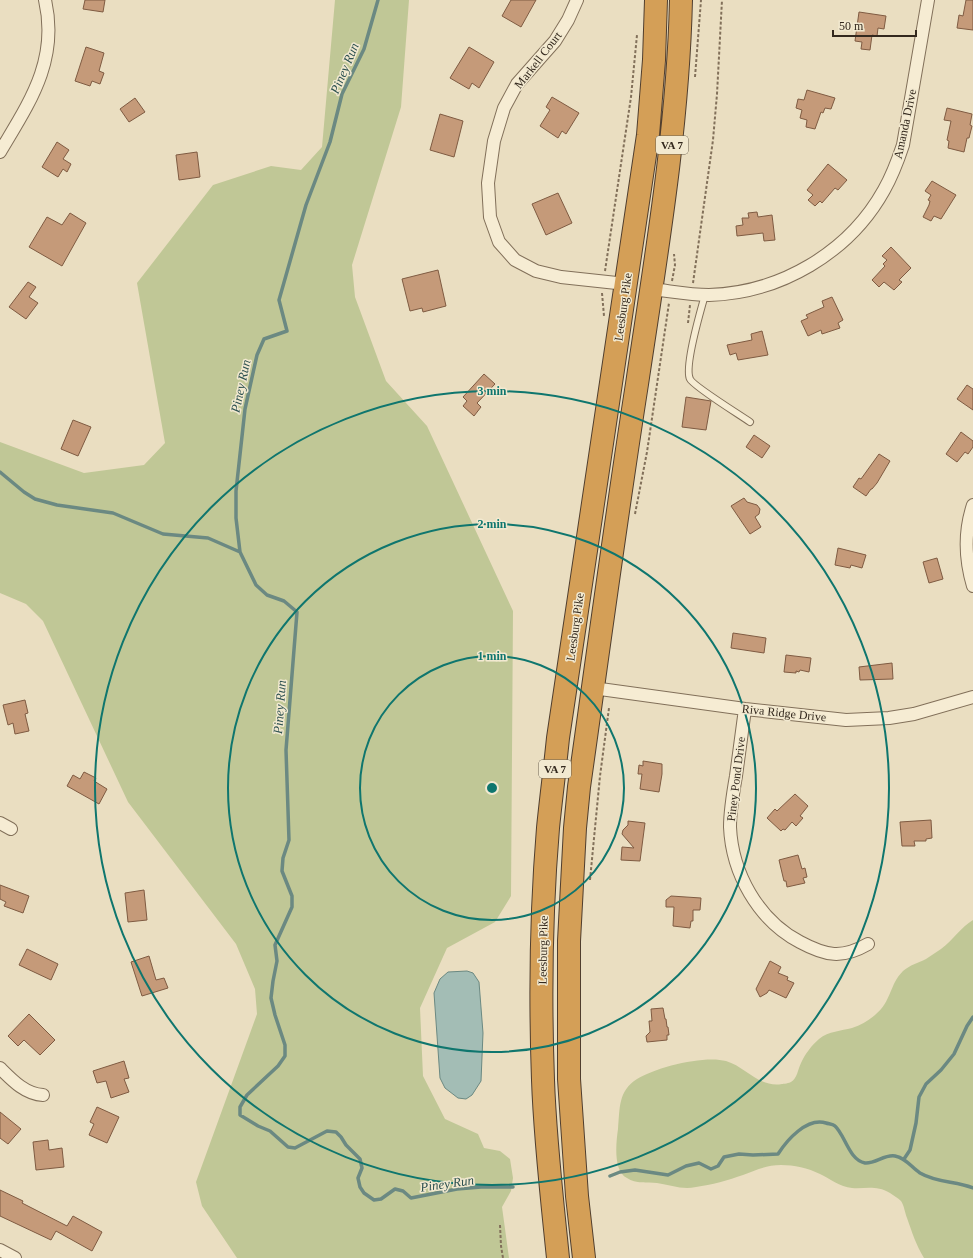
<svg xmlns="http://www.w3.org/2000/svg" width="973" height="1258" font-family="'Times New Roman',serif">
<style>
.green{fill:#c0c796}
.water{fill:#a3bdb5;stroke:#6b8982}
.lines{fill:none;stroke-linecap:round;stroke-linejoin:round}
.stream{stroke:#6b8982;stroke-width:3.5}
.building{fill:#c59a79;stroke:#7f5b42}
.lane-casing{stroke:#82705a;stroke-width:8}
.street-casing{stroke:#82705a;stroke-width:14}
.highway-casing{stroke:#503e2e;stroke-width:24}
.path{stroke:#82705a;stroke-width:2;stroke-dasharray:3 2;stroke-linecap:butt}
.lane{stroke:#f6ecd3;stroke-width:6}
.street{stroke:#f6ecd3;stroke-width:12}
.highway{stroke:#d49f57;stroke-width:22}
.ring{fill:none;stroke:#0f766e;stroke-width:2}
.labels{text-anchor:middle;stroke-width:3;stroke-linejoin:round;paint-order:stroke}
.shield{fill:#f2e9d0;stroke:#6c6253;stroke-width:1}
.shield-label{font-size:11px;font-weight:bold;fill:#33281d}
.street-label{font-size:12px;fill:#33281d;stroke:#f2e9d0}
.water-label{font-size:13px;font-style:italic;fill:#2d5150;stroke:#f2e9d0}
.centre{fill:#0f766e;stroke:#f2e9d0;stroke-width:2}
.ring-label{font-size:12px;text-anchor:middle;font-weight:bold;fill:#0f766e;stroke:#f2e9d0;stroke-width:3;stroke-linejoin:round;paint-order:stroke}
</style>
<rect width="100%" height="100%" fill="#eadec1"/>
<path class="green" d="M335 0H409L401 107 352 265 355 297 386 381 427 426 513 611 511 896 495 922 447 948 420 1008 423 1076 445 1119 478 1134 484 1148 500 1151 510 1159 513 1178 511 1191 502 1207 509 1258H237L202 1206 196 1182 257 1014 255 989 236 944 128 802 43 621 26 604 0 593V442L84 473 144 465 165 443 137 283 213 185 271 166 301 170 322 147Z
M973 920V1258H924C916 1245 912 1232 907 1218 905 1213 904 1205 901 1201 898 1198 893 1195 890 1193 876 1185 866 1189 852 1188 840 1187 829 1178 820 1174 808 1168 794 1165 781 1165 767 1165 756 1170 743 1175 729 1180 711 1185 696 1187 682 1190 671 1185 657 1183 647 1182 636 1184 627 1178 613 1171 616 1143 618 1129 620 1108 618 1091 637 1079 656 1067 705 1055 726 1061 746 1067 759 1088 782 1084 783 1084 790 1083 791 1082 797 1079 798 1069 801 1063 805 1054 812 1045 819 1039 829 1031 841 1031 852 1028 861 1025 868 1021 875 1015 892 1001 889 985 903 971 910 965 918 963 926 959 931 956 936 952 941 949 953 940 961 927 973 920Z"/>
<path class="water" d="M467 971 473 973 479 982 483 1033 481 1081 472 1095 466 1099 458 1098 445 1088 440 1078 434 993 440 979 448 972Z"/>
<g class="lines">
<path class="stream" d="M378 0 364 49 342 94 330 142 306 205 279 300 287 331 264 339 257 355 245 409 236 491V518L240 552 256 585 267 595 284 601 297 612 286 750 289 840 283 858 282 871 292 896V907L275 945 277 961 273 981 271 998 275 1015 285 1045V1056L278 1066 247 1095 240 1107V1115L258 1126 270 1131 288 1147 295 1148 327 1131 336 1132 341 1137 346 1145 360 1159 362 1168 358 1178 360 1187 364 1193 374 1200 381 1199 395 1189 403 1191 411 1198 457 1189 481 1187H513
M0 472 24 492 35 499 57 505 113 513 163 534 208 538 240 552
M904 1159 910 1150 916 1123 919 1097 926 1084 941 1070 954 1054 967 1026 973 1017
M610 1176 620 1172 635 1170 668 1175 686 1166 699 1163 711 1169 718 1166 724 1157 739 1154 753 1155 778 1154C787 1140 807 1117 826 1123 829 1124 833 1124 835 1126 845 1135 849 1160 865 1163 875 1164 885 1154 895 1156 906 1158 911 1167 920 1173 937 1183 956 1181 973 1188"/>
</g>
<path class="building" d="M85 0H105L103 12 83 9Z
M511 0H536L521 27 502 16Z
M966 0H973V30L957 28 959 15 963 16Z
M859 12 886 16 884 29 878 28 877 36 872 35 870 50 861 49 862 42 855 41Z
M86 47 104 53 99 71 104 73 100 84 92 81 90 86 75 81Z
M469 47 494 62 479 88 472 83 469 89 450 78Z
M807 90 835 98 831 109 825 108 823 113 821 112 815 129 806 127 807 120 800 118 802 110 796 108 798 99 804 100Z
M552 97 579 113 566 134 562 131 558 138 540 126 550 110 546 107Z
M135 98 145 112 129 122 120 109Z
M947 108 972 114 970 125 972 126 969 138H967L964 152 948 148 949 141 947 140 951 121 944 120Z
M440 114 463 121 454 157 430 150Z
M57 142 69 150 63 159 71 164 67 172 63 169 58 177 42 167Z
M197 152 200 177 179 180 176 155Z
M828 164 847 180 838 190 835 188 822 203 820 201 815 206 808 200 813 195 807 190Z
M932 181 956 195 941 219 934 216 931 221 923 217 929 205 930 201 928 200 931 195 925 191Z
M558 193 572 223 546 235 532 204Z
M757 212 758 217 772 215 775 240 764 241 763 233 737 236 736 226 743 225 742 218H749L748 213Z
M70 213 86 223 62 266 29 247 47 217 62 225Z
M891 247 911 268 899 280 902 282 894 290 884 282 879 287 872 280 885 266 883 264 887 260 882 256Z
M438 270 446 306 423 312 422 308 410 311 402 279Z
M28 282 36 287 29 297 38 303 26 319 9 307Z
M832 297 843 320 838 323 840 328 822 334 821 330 808 336 801 321 808 318 806 315 824 307 822 301Z
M762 331 768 355 738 360 736 353 730 355 727 345 752 340 751 334Z
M484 374 495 384 477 403 481 407 474 416 463 406 467 401 463 397Z
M967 385 973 389V410L957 399Z
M686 397 711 401 706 430 682 427Z
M73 420 91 427 78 456 61 449Z
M961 432 973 441V447L968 454 965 452 957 462 946 454Z
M754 435 770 446 762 458 746 447Z
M879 454 890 461 877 483 872 489H871L866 496 853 487 859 478 861 479Z
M744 498 747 502 757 505 760 509 759 514 755 517 761 527 750 534 731 506Z
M838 548 866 555 862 568 851 565 850 568 835 565Z
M937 558 943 579 929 583 923 562Z
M733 633 766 638 764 653 731 648Z
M786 655 811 658 809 672 800 670 799 672 796 671V673L784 672Z
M892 663 893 679 860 680 859 667Z
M25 700 28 713 25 714 29 731 15 734 13 723 8 725 3 705Z
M643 761 662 764V774L659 792 640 789 642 774H638L639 765 643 766Z
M84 772 96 778 94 781 107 789 99 804 67 786 73 775 80 779Z
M795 794 808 806 800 816 803 818 796 826 792 822 785 830 783 829 781 831 767 818 775 809 777 811Z
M931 820 932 838 926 839V841H914L915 846H902L900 822Z
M628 821 645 823 640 861 621 860 622 847 634 848 622 834 623 830 628 825Z
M798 855 802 869 805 868 807 877 803 878 805 883 787 887 786 881H784L783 877 779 860Z
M0 885 29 896 23 913 4 906 6 902 0 899Z
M144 890 147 920 128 922 125 893Z
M671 896 701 898 700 910H693V921H691L690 928 673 926 674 907H666V900Z
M27 949 58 964 51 980 19 965Z
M149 956 156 980 164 978 168 988 142 996 131 962Z
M770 961 781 967 778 973 788 977 787 980 794 983 786 998 769 990 767 993 760 997 756 989Z
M663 1008 665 1019H666L667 1027H668L669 1035H667V1040L647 1042 646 1036 650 1032 649 1021H652L651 1009Z
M29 1014 55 1040 40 1055 24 1040 18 1046 8 1036Z
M124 1061 129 1078 124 1079 129 1092 111 1098 106 1081 97 1083 93 1071Z
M97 1107 119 1117 107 1143 89 1135 94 1124 90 1122Z
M0 1112 21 1129 8 1144 0 1138Z
M48 1140 49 1150 62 1148 64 1167 36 1170 33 1142Z
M0 1190 23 1201 22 1203 67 1226 73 1216 102 1232 92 1251 56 1231 51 1240 0 1216Z"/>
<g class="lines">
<g class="lane-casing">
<path id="lane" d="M705 295C701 309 684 367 690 379 693 386 740 415 750 422"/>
</g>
<g class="street-casing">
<path id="street" d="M577 0 568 20 555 41 517 84 504 108 494 141 488 183 490 217 499 242 515 260 536 271 561 277 626 284
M0 152C29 103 59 61 45 0
M651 289C670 291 689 295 709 295 780 293 849 253 884 190 892 176 898 160 903 145L928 0
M973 505C964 532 965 559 973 586
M593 688 745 709 846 720 889 718 914 714 973 697
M745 709C742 731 739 754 736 776 733 793 730 810 730 827 732 873 758 920 800 942 826 956 842 959 868 944
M0 823 11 829
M0 1068C12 1080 25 1094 43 1095
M0 1250 15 1258"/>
</g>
<g class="highway-casing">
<path id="highway" d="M558 1258C552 1199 545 1139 543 1080 540 997 541 912 548 828 551 798 555 768 558 738L648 135 654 60 656 0
M584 1258 577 1196 569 1079V941L575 828 579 787C598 653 616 518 637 384 656 256 678 129 681 0"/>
</g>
<path class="path" d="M695 77 701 0
M605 271 631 97 637 35
M672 281 675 265 674 254
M693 283 713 140 717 94 722 0
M602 293 604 316
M688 323 690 305
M635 514 647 452 669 303
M590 880 600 776 609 708
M500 1225 501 1246 503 1258"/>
<use href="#lane" class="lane"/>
<use href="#street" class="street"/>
<use href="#highway" class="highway"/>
</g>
<g class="ring">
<circle cx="492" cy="788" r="132"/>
<circle cx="492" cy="788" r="264"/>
<circle cx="492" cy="788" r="397"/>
</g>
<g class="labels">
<g class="shield">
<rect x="656" y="136" width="32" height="18" rx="3"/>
<rect x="539" y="760" width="32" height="18" rx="3"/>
</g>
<g class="shield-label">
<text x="672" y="149">VA 7</text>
<text x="555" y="773">VA 7</text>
</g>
<g class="street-label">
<text transform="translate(538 60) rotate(-52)" y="4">Markell Court</text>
<text transform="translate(905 124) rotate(-78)" y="4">Amanda Drive</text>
<text transform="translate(623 307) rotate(-82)" y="4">Leesburg Pike</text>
<text transform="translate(575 627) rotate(-82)" y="4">Leesburg Pike</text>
<text transform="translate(784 713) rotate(6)" y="4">Riva Ridge Drive</text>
<text transform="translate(736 779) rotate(-83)" y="4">Piney Pond Drive</text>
<text transform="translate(543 950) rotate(-89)" y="4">Leesburg Pike</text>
</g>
<g class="water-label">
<text transform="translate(344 68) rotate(-67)" y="5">Piney Run</text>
<text transform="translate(240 386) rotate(-78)" y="5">Piney Run</text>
<text transform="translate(279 707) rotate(-86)" y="5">Piney Run</text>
<text transform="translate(447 1183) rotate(-8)" y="5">Piney Run</text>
</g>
</g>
<circle cx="492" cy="788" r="6" class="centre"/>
<g class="ring-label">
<text x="492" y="395">3 min</text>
<text x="492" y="528">2 min</text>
<text x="492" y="660">1 min</text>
</g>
<path d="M833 30v6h83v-6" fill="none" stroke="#33281d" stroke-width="2"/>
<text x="839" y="30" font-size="12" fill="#33281d" stroke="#f2e9d0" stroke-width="3" paint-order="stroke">50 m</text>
</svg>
